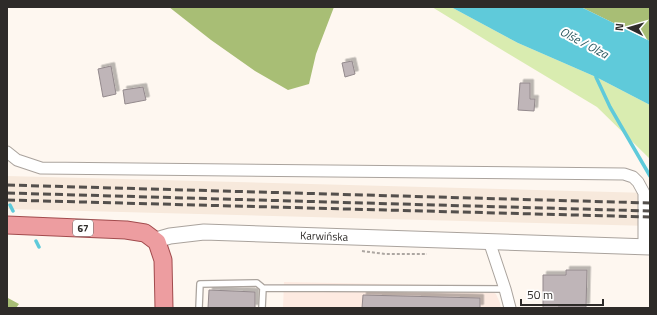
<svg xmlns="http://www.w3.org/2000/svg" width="657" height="315" font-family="'Titillium Web',sans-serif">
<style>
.built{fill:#f7e9dc}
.industrial{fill:#fdeae1}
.green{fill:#d9ecb0}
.forest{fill:#a8be75}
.water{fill:#5fcada}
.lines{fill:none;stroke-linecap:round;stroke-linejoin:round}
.stream{stroke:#5fcada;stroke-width:3.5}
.building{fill:#bfb5b8;stroke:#93898c;filter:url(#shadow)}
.service-casing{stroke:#aaa39d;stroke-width:8}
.minor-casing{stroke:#aaa39d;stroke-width:13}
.secondary-casing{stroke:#aaa39d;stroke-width:17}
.primary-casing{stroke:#a24b4d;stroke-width:19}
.path{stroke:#ada7a2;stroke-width:2;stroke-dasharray:3 2;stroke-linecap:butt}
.service{stroke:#fff;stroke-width:5.5}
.minor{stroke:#fff;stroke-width:11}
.secondary{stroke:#fff;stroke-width:15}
.primary{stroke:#ed9da0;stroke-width:17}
.rail{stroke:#534f4c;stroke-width:3;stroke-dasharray:8 4;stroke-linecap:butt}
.labels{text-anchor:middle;stroke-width:4;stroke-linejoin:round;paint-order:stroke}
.shield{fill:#fff;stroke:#6d6b69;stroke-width:1}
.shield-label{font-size:10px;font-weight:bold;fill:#2e2b29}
.street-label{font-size:11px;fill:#2e2b29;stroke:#fff}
.water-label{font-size:12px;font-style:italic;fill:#27555c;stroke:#fff}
</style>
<defs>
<filter id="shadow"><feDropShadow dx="3.5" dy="-3.5" stdDeviation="0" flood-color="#0004"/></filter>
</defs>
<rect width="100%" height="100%" fill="#fef7f0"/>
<path class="built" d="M7 176 650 193V226L7 209Z"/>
<path class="industrial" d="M284 282 483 286 496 294 500 303 501 308H283Z"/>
<path class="green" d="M432 7H451L518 43 596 77 650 105V159L597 107 489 42Z"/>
<path class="forest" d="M169 7H334L316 54 309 84 288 90 255 71 211 40Z
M581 7H650V41Z
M7 298H8L19 304 16 308H7Z"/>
<path class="water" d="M451 7H581L650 41V105L596 77 518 43Z"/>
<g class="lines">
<path class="stream" d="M596 73V77L610 107 650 176
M10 205 13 211
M36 241 39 247"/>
</g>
<path class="building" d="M352 61 355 74 345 77 342 63Z
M111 66 116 94 103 97 98 69Z
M520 83H530V99H535L534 111 518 110Z
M143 87 146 100 125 104 123 90Z
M566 270H587L586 307H558V308H543V275H566Z
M209 290 255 292V308H208Z
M363 295 480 298V308H362Z"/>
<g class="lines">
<g class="service-casing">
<path id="service" d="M199 308 200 284 257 283 263 288
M262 308 263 288 505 289"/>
</g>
<g class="minor-casing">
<path id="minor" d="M7 152 17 160 41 168 624 174 633 177 638 182 644 193V246
M489 241 505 289 510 308"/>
</g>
<g class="secondary-casing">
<g id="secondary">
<path id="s1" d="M156 240 170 236 204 232 650 247"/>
</g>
</g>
<g class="primary-casing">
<path id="primary" d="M7 225 126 230 145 233 157 242 163 260 164 308"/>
</g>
<path class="path" d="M362 251 385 254H427"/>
<use href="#service" class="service"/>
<use href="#minor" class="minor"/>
<use href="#secondary" class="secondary"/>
<use href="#primary" class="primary"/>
<path class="rail" d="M7 185 650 203
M7 193 650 211
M7 200 650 217"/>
</g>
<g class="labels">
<rect class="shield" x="73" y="220" width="20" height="16" rx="3"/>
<g class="shield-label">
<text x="83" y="232">67</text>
</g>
<g class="street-label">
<text dy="4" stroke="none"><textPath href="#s1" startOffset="169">Karwińska</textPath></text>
</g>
<g class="water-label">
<text transform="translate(584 43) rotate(28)" y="4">Olše / Olza</text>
</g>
</g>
<rect width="657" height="315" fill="none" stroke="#2e2b29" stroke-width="16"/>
<g transform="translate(629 28) rotate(275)" stroke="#ffffff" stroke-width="3" paint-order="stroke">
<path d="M0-3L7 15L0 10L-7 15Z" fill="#2e2b29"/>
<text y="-6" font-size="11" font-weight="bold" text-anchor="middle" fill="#2e2b29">N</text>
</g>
<path d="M521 299v6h82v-6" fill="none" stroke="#2e2b29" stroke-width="2"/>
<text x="527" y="299" font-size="12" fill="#2e2b29" stroke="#ffffff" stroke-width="3" paint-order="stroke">50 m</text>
</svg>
